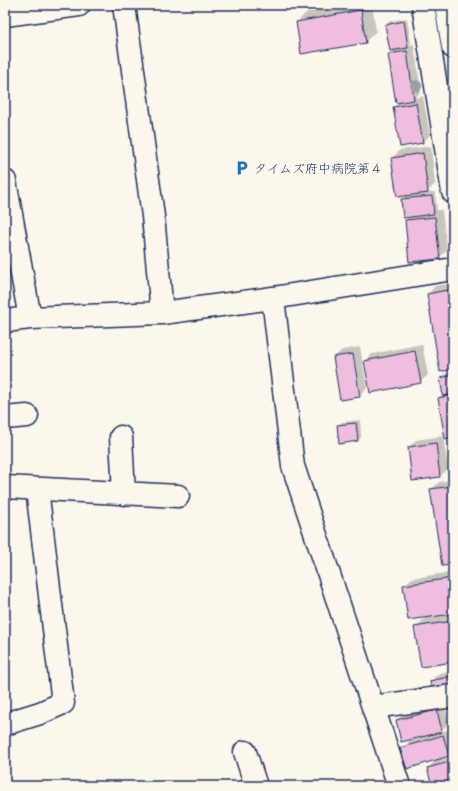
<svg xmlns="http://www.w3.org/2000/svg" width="458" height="791" font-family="Delius,'Klee One',sans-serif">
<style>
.shadow{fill:#0003}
.building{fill:#efbede;stroke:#1b2f5e}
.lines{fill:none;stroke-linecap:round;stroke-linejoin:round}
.minor-casing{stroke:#1b2f5e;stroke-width:25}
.highway-casing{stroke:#1b2f5e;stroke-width:25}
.minor{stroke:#fbf7ec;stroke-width:22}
.highway{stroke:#fbf7ec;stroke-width:22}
.tree{fill:#99a1a5}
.labels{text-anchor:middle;stroke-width:4;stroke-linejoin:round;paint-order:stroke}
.poi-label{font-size:13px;fill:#1b2f5e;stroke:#fbf7ec;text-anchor:start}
</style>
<rect width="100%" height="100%" fill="#fbf7ec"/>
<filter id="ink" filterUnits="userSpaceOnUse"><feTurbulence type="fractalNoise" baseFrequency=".025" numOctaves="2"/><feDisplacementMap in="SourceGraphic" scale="8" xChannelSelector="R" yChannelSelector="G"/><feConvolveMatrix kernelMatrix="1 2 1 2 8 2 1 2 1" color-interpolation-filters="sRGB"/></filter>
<g filter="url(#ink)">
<path class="shadow" d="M344 5H372L376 31 365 42 297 22 308 11Z
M407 18 411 43 409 45 414 44 421 91 415 98 423 96 430 135 423 142 394 107 401 101 389 54 395 49 386 25 390 21Z
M431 146 435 184 426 193 435 192 437 210H442L447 250 439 258 406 220 410 216 402 199 407 195 392 158 400 150Z
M453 283V368L428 294 435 286Z
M422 344 428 375 420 382 365 361 372 354Z
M360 347 367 388 359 396 334 357 342 350Z
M453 373V436L439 398 443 393 441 378 444 374Z
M360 420 361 437 357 441 338 425 342 422Z
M443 436 448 469 440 476 413 480 409 447 416 440Z
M453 480V564L431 490 439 482Z
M453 572V661L415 628 426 617 404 585 412 578Z
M453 671V688L431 681 439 673Z
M444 703 449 723 440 732 451 729 453 736V751L449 755 441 757 442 759 453 756V781L433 786 428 768 438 758 402 749 412 738 397 720 404 713Z
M453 784V786H446Z"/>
<path class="building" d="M361 10 366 43 301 54 296 22Z
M404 21 408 48 390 51 385 25Z
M407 51 414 100 396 103 388 54Z
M416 103 423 143 400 147 393 107Z
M423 153 428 193 397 197 391 158Z
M432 196 434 214 403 218 401 199Z
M435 217 440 259 409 262 405 220Z
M447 290 453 324V369L440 372 427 294Z
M415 351 421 383 370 393 364 361Z
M353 354 360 397 340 400 333 357Z
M453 375V394L443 396 440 378Z
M453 395V437L445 439 438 398Z
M356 423 358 441 339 444 337 425Z
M436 443 440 477 412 481 408 447Z
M453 486V565L442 566 430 489Z
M453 578V614L408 620 403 585Z
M453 621V662L421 667 414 627Z
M453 676V689L432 692 430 681Z
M437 710 442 732 401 742 396 720Z
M443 735 449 756 407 769 400 748Z
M453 761V782L432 786 427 768Z"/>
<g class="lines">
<g class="minor-casing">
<path id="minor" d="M124 5 153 216 162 313
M5 181 30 318
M273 298 293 466 373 707
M5 321 30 318 162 313 273 298 453 269
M5 418 27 416
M121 437 124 494
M5 487 178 496
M5 724 40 713 63 703 37 489
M245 752 256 786
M399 786 373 707 453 696"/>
</g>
<g class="highway-casing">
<path id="highway" d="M423 5 453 192
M446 5 453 47
M5 15 79 5"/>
</g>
<use href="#minor" class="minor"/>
<use href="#highway" class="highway"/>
</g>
<circle class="tree" cx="416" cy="86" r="6"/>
</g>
<defs>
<g id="parking-bare" transform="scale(1.2)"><path d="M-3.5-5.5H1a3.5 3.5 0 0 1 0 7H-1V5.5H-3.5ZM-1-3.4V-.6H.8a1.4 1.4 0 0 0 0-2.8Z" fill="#1f6fb2" stroke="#fbf7ec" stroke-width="2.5" paint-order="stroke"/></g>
</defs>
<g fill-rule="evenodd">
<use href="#parking-bare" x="242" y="168"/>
</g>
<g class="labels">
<g class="poi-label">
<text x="254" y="173">タイムズ府中病院第４</text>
</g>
</g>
<rect width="458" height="791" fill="none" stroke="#fbf7ec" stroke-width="20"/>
<rect x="10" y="10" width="438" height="771" fill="none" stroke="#1b2f5e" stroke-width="1.5" filter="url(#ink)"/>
</svg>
